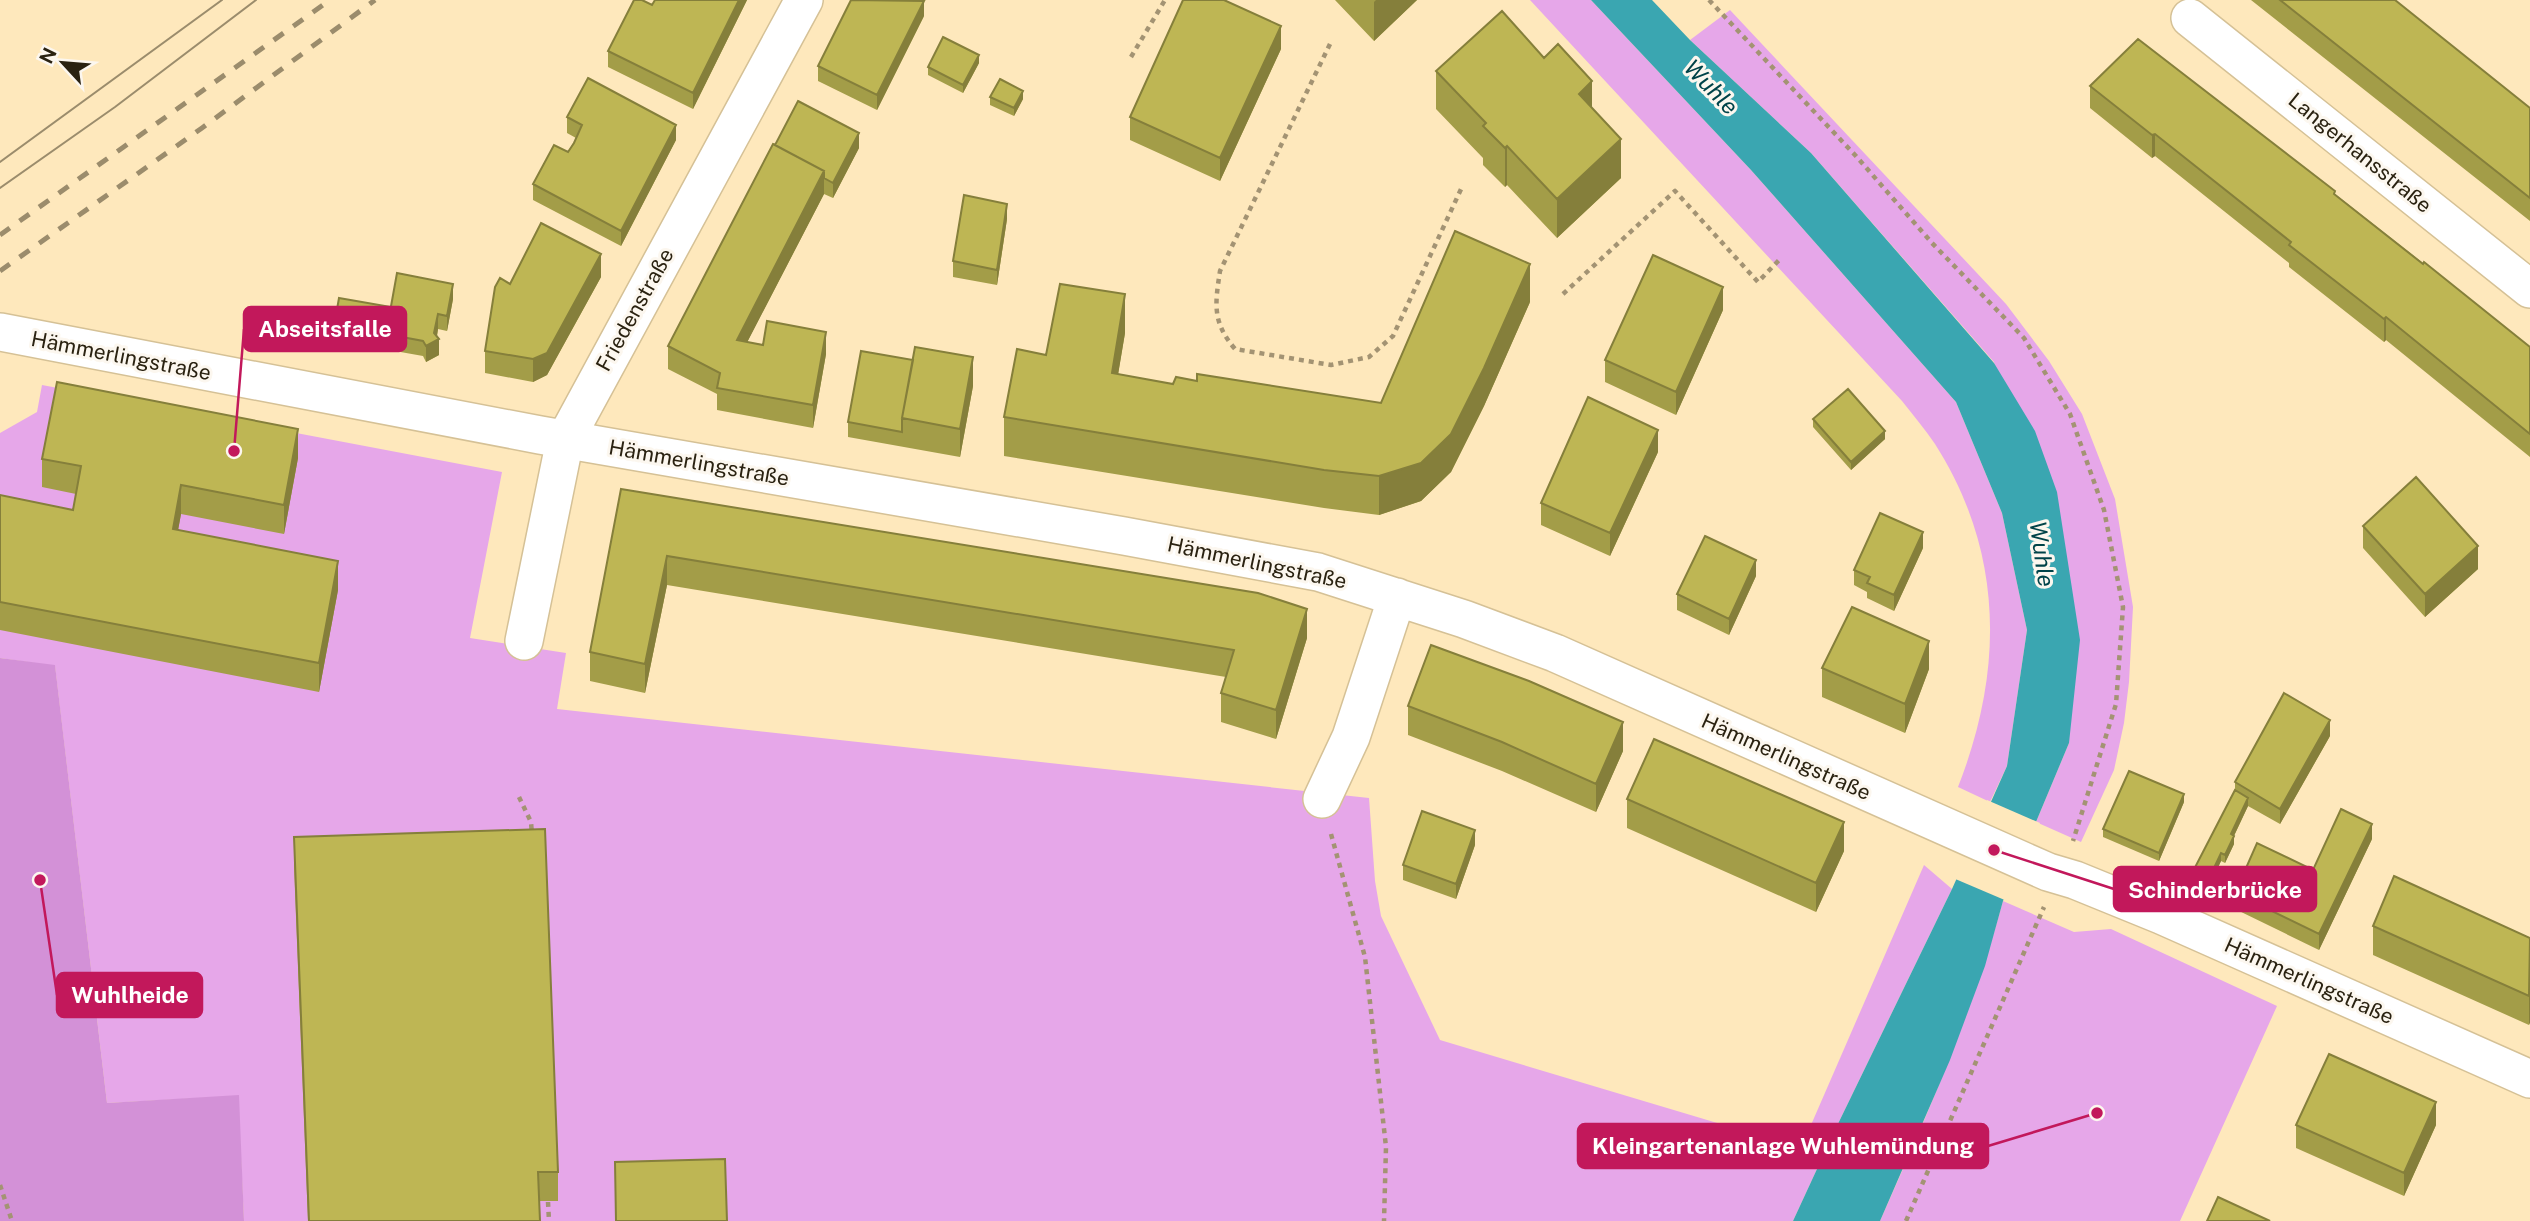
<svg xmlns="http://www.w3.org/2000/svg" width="2530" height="1221" font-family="'Public Sans',sans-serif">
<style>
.green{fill:#e6a7e9}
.forest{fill:#d391d7}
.water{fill:#3aa6b1}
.pier{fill:#fee8bc}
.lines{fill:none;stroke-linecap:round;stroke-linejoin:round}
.minor-casing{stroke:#d5c196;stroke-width:40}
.path{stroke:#a39373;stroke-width:4.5;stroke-dasharray:5 5;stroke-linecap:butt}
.minor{stroke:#fff;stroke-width:37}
.tram{stroke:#9b8c6c;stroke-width:2}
.rail{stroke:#9b8c6c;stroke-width:5;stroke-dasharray:12 12;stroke-linecap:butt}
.wall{fill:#a39d48}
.shaded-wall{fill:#857f3b}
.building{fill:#beb654;stroke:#857f3b;stroke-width:2}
.labels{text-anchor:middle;stroke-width:6;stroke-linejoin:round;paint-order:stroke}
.street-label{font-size:21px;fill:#2a2211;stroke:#fcf7ef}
.water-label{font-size:23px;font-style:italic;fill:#004349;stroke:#fcf7ef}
.leader{fill:none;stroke:#c2185b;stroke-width:2.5}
.callout-dot{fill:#c2185b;stroke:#fcf7ef;stroke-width:2.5}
.callout{fill:#c2185b;stroke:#c2185b;stroke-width:2.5}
.callout-label{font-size:23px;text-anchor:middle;font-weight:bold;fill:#fff}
</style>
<rect width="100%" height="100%" fill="#fee8bc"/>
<path class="green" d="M1530 0H1591L1751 170 1956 402 2002 513 2027 630 2007 766 1990 802 1958 787C2004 670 2004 552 1935 444 1925 429 1913 415 1902 401Z
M1730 10 2006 304 2049 361 2082 414 2115 499 2133 607 2129 682 2124 723 2114 770 2081 842 2036 822 2069 743 1994 362 1811 153 1690 40Z
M42 385 502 472 470 638 566 653 557 709 1369 798 1375 881 1381 916 1440 1040 1801 1148 1924 865 1952 889 1835 1130 1793 1221H244L238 1096 107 1103 55 666 0 658V433L37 412Z
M2003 901 2074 932 2111 929 2277 1006 2180 1221H1880C1927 1115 1972 1014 2003 901Z"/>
<path class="forest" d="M0 658 55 665 107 1103 239 1095 244 1221H0Z"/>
<path class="water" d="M1591 0H1652L1690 40 1811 153 1994 363 2035 431 2057 492 2080 640 2069 743 2003 901 1985 966 1950 1060 1880 1221H1793L1835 1130 1952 889 2007 766 2027 630 2002 513 1956 402 1751 170Z"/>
<path class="pier" d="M1987 800 2040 823 2007 901 1953 878Z"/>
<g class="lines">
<g class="minor-casing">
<path id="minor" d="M2190 18 2530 289
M0 332 540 435 1124 536 1318 572 1464 619 1555 653 2048 872 2075 880 2161 915 2530 1079
M524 641 565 440 804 0
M1322 799 1351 737 1397 597"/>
</g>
<path class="path" d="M1709 0 1855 155 1932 243 2024 338 2070 414 2104 510 2123 607 2116 704 2073 841
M1330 44 1220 271C1215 304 1212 322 1235 349L1331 365 1369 357 1393 336 1462 187
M1131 57 1165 0
M1563 294 1675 191 1758 282 1781 258
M519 797 531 822 532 835
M1331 834 1365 957 1386 1147 1384 1221
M0 1185 12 1221
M548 1202 549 1221
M1906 1221 2044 907"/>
<use href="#minor" class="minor"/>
<path class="tram" d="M0 162 222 0
M0 188 115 107 256 0"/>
<path class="rail" d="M0 235 330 0
M0 271 202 128 375 0"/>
</g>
<path class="wall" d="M747 0 693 109 608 67V51L652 5Z
M1335 0H1417L1374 41Z
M2251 0H2395L2530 108V221Z
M924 16 877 110 818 81V66Z
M1281 49 1220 181 1130 140V117Z
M1544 58 1592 108 1621 178 1557 238 1507 185 1505 187 1483 165V158L1436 109V71Z
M979 63 963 93 928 75V67Z
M2090 86 2335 194 2530 347V457L2386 340 2384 342 2289 267V263L2155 156 2152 158 2090 108Z
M990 97 1023 99 1014 116 990 105Z
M567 117 676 140 621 246 533 200V184L568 152 576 138 567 133Z
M775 145 859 148 833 198 824 194 747 342 826 354 813 428 717 410V394L668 369V346Z
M1007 219 997 285 953 277V261Z
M601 277 547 375 533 382 485 373V351L510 284Z
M453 299 447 331 438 329 437 337 439 355 426 362 423 356 333 340V332L391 307Z
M1530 302 1484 406 1451 472 1421 501 1379 515 1324 508 1004 456V417L1046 355 1125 333 1118 374 1173 384 1381 403Z
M1723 310 1676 415 1605 382V360Z
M973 386 960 457 848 437V422Z
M1813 419 1885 439 1851 470 1813 427Z
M1658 452 1610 556 1541 525V503Z
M298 458 284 534 181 514 178 530 338 590 319 692 0 630V495L73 510 76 494 42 487V459Z
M621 489 1307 638 1276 739 1221 722V693L1226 677 667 585 645 693 590 681V652Z
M2363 526 2478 569 2425 617 2363 548Z
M1923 548 1894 611 1867 598V592L1854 585V570Z
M1756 576 1729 635 1677 610V594Z
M1822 668 1929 669 1905 733 1822 697Z
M1408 706 1623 751 1596 812 1502 771 1408 735Z
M2330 736 2280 824 2248 806 2234 836V844L2225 863 2221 861 2205 895 2189 887V879L2235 790V782Z
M1627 799 1844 851 1816 912 1627 828Z
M2184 802 2159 861 2103 837V829Z
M294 837 558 1172V1201H539L540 1221H308L294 866Z
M2372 839 2319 950 2235 909V893L2313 870Z
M1475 845 1456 899 1403 880V865Z
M2373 926 2530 938 2529 1025 2373 955Z
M2296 1125H2436L2404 1196 2296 1148Z"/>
<path class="shaded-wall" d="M739 0H747L693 109V93Z
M1376 0H1417L1374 41V2Z
M924 1V16L877 110V95Z
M1281 26V49L1220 181V158Z
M979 55V63L963 93V85Z
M1592 81V120L1579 94Z
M1023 91V99L1014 116V108Z
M676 125V140L621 246V231Z
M859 133V148L833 198V183Z
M2155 134V156L2152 158V135Z
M1621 139V178L1557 238V199Z
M1507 146V185L1505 187V148Z
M824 171V194L737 362V340Z
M1007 204V219L997 285V270Z
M601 254V277L547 375 533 382V359Z
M1530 264V302L1484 406 1451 472 1421 501 1379 515V476Z
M453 284V299L447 331V316Z
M1723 287V310L1676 415V392Z
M1125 294V333L1112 411V373Z
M438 314V329L436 340 439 339V355L426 362V346L434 333Z
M2386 317V340L2384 342V319Z
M826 332V354L813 428V405Z
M973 357V386L960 457V429Z
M298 429V458L284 534V505Z
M1658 430V452L1610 556V533Z
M1885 431V439L1851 470V462Z
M181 485V514L173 558V529Z
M1923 532V548L1894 611V595Z
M2478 546V569L2425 617V594Z
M667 556V585L645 693V664Z
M1756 560V576L1729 635V619Z
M338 561V590L319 692V663Z
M1307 609V638L1276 739V710Z
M1929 641V669L1905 733V704Z
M2330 720V736L2280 824V809Z
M1623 722V751L1596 812V784Z
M2184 794V802L2159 861V853Z
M2248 798V806L2231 842V834Z
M1844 822V851L1816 912V883Z
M2372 824V839L2319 950V934Z
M1475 830V845L1456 899V884Z
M2234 836V844L2225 863V855Z
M2221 853V861L2205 895V887Z
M2530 994V1023L2529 1025V996Z
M2436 1102V1125L2404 1196V1173Z"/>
<path class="building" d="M634 0H642L652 5 655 0H739L693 93 608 51Z
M851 0 924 1 877 95 818 66Z
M1183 0H1224L1281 26 1220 158 1130 117Z
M2280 0H2395L2530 108V198Z
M1502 11 1544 58 1558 44 1592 81 1579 94 1621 139 1557 199 1507 146 1505 148 1483 126 1486 123 1436 71Z
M943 37 979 55 963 85 928 67Z
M2138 39 2335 191 2334 194 2423 264 2424 262 2530 347V434L2386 317 2384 319 2289 245 2291 242 2155 134 2152 135 2090 86Z
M588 78 676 125 621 231 533 184 554 145 568 152 574 143 582 125 567 117Z
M1000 79 1023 91 1014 108 990 97Z
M798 101 859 133 833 183 824 178V171L775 145Z
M773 144 824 171 737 340 763 345 767 321 826 332 813 405 717 388 720 373 668 346Z
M964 195 1007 204 997 270 953 261Z
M541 223 601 254 547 353 533 359 485 351 495 287 500 278 510 284Z
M1455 231 1530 264 1484 368 1451 434 1421 463 1379 476 1324 470 1004 417 1017 349 1046 355 1060 284 1125 294 1112 373 1173 384 1176 377 1197 381V374L1381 403Z
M1653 255 1723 287 1676 392 1605 360Z
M397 273 453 284 447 316 438 314 434 333 439 339 426 346 423 341 386 334Z
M339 298 391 307 386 334V342L333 332Z
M915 347 973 357 960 429 902 418Z
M861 351 913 360 902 418V432L848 422Z
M57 382 298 429 284 505 181 485 173 529 338 561 319 663 0 602V495L73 510 81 466 42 459Z
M1848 389 1885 431 1851 462 1813 419Z
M1588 397 1658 430 1610 533 1541 503Z
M2416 477 2478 546 2425 594 2363 526Z
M621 489 1258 593 1307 609 1276 710 1221 693 1234 650 667 556 645 664 590 652Z
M1880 513 1923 532 1894 595 1867 583 1870 577 1854 570Z
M1705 536 1756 560 1729 619 1677 594Z
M1852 607 1929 641 1905 704 1822 668Z
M1431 645 1529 681 1623 722 1596 784 1502 742 1408 706Z
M2284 693 2330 720 2280 809 2235 782Z
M1654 739 1844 822 1816 883 1627 799Z
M2129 771 2184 794 2159 853 2103 829Z
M2235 790 2248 798 2231 834 2234 836 2225 855 2221 853 2205 887 2189 879Z
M2341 809 2372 824 2319 934 2235 893 2257 843 2313 870Z
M1422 811 1475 830 1456 884 1403 865Z
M545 829 558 1172H538L540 1221H309L294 837Z
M2394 876 2530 938 2529 996 2373 926Z
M2329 1054 2436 1102 2404 1173 2296 1125Z
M725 1159 727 1221H616L615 1162Z
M2218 1197 2270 1221H2207Z"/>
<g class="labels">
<g class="street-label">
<text transform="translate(2360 153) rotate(39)" y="7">Langerhansstraße</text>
<text transform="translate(635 310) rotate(-61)" y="7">Friedenstraße</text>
<text transform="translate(121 356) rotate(11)" y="7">Hämmerlingstraße</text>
<text transform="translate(699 463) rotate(10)" y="7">Hämmerlingstraße</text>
<text transform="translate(1257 563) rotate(12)" y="7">Hämmerlingstraße</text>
<text transform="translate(1786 757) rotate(24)" y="7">Hämmerlingstraße</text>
<text transform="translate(2309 981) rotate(24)" y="7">Hämmerlingstraße</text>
</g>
<g class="water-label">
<text transform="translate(1711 87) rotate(46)" y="8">Wuhle</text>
<text transform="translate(2042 554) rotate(82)" y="8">Wuhle</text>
</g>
</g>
<path class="leader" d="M234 451L244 329M1994 850L2114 889M40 880L57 995M2097 1113L1988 1146"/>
<g class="callout-dot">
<circle cx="234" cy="451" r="7"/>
<circle cx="1994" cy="850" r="7"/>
<circle cx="40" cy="880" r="7"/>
<circle cx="2097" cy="1113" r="7"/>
</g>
<g class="callout">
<rect x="244" y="307" width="162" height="44" rx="7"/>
<rect x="2114" y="867" width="202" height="44" rx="7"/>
<rect x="57" y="973" width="145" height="44" rx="7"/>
<rect x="1578" y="1124" width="410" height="44" rx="7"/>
</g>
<g class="callout-label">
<text x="325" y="337">Abseitsfalle</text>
<text x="2215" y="898">Schinderbrücke</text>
<text x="130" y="1003">Wuhlheide</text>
<text x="1783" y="1154">Kleingartenanlage Wuhlemündung</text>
</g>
<g transform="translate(63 63) rotate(296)" stroke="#fcf7ef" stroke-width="5" paint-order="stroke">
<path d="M0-5L12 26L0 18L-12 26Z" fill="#2a2211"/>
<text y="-10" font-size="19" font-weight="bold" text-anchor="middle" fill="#2a2211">N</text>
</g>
</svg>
